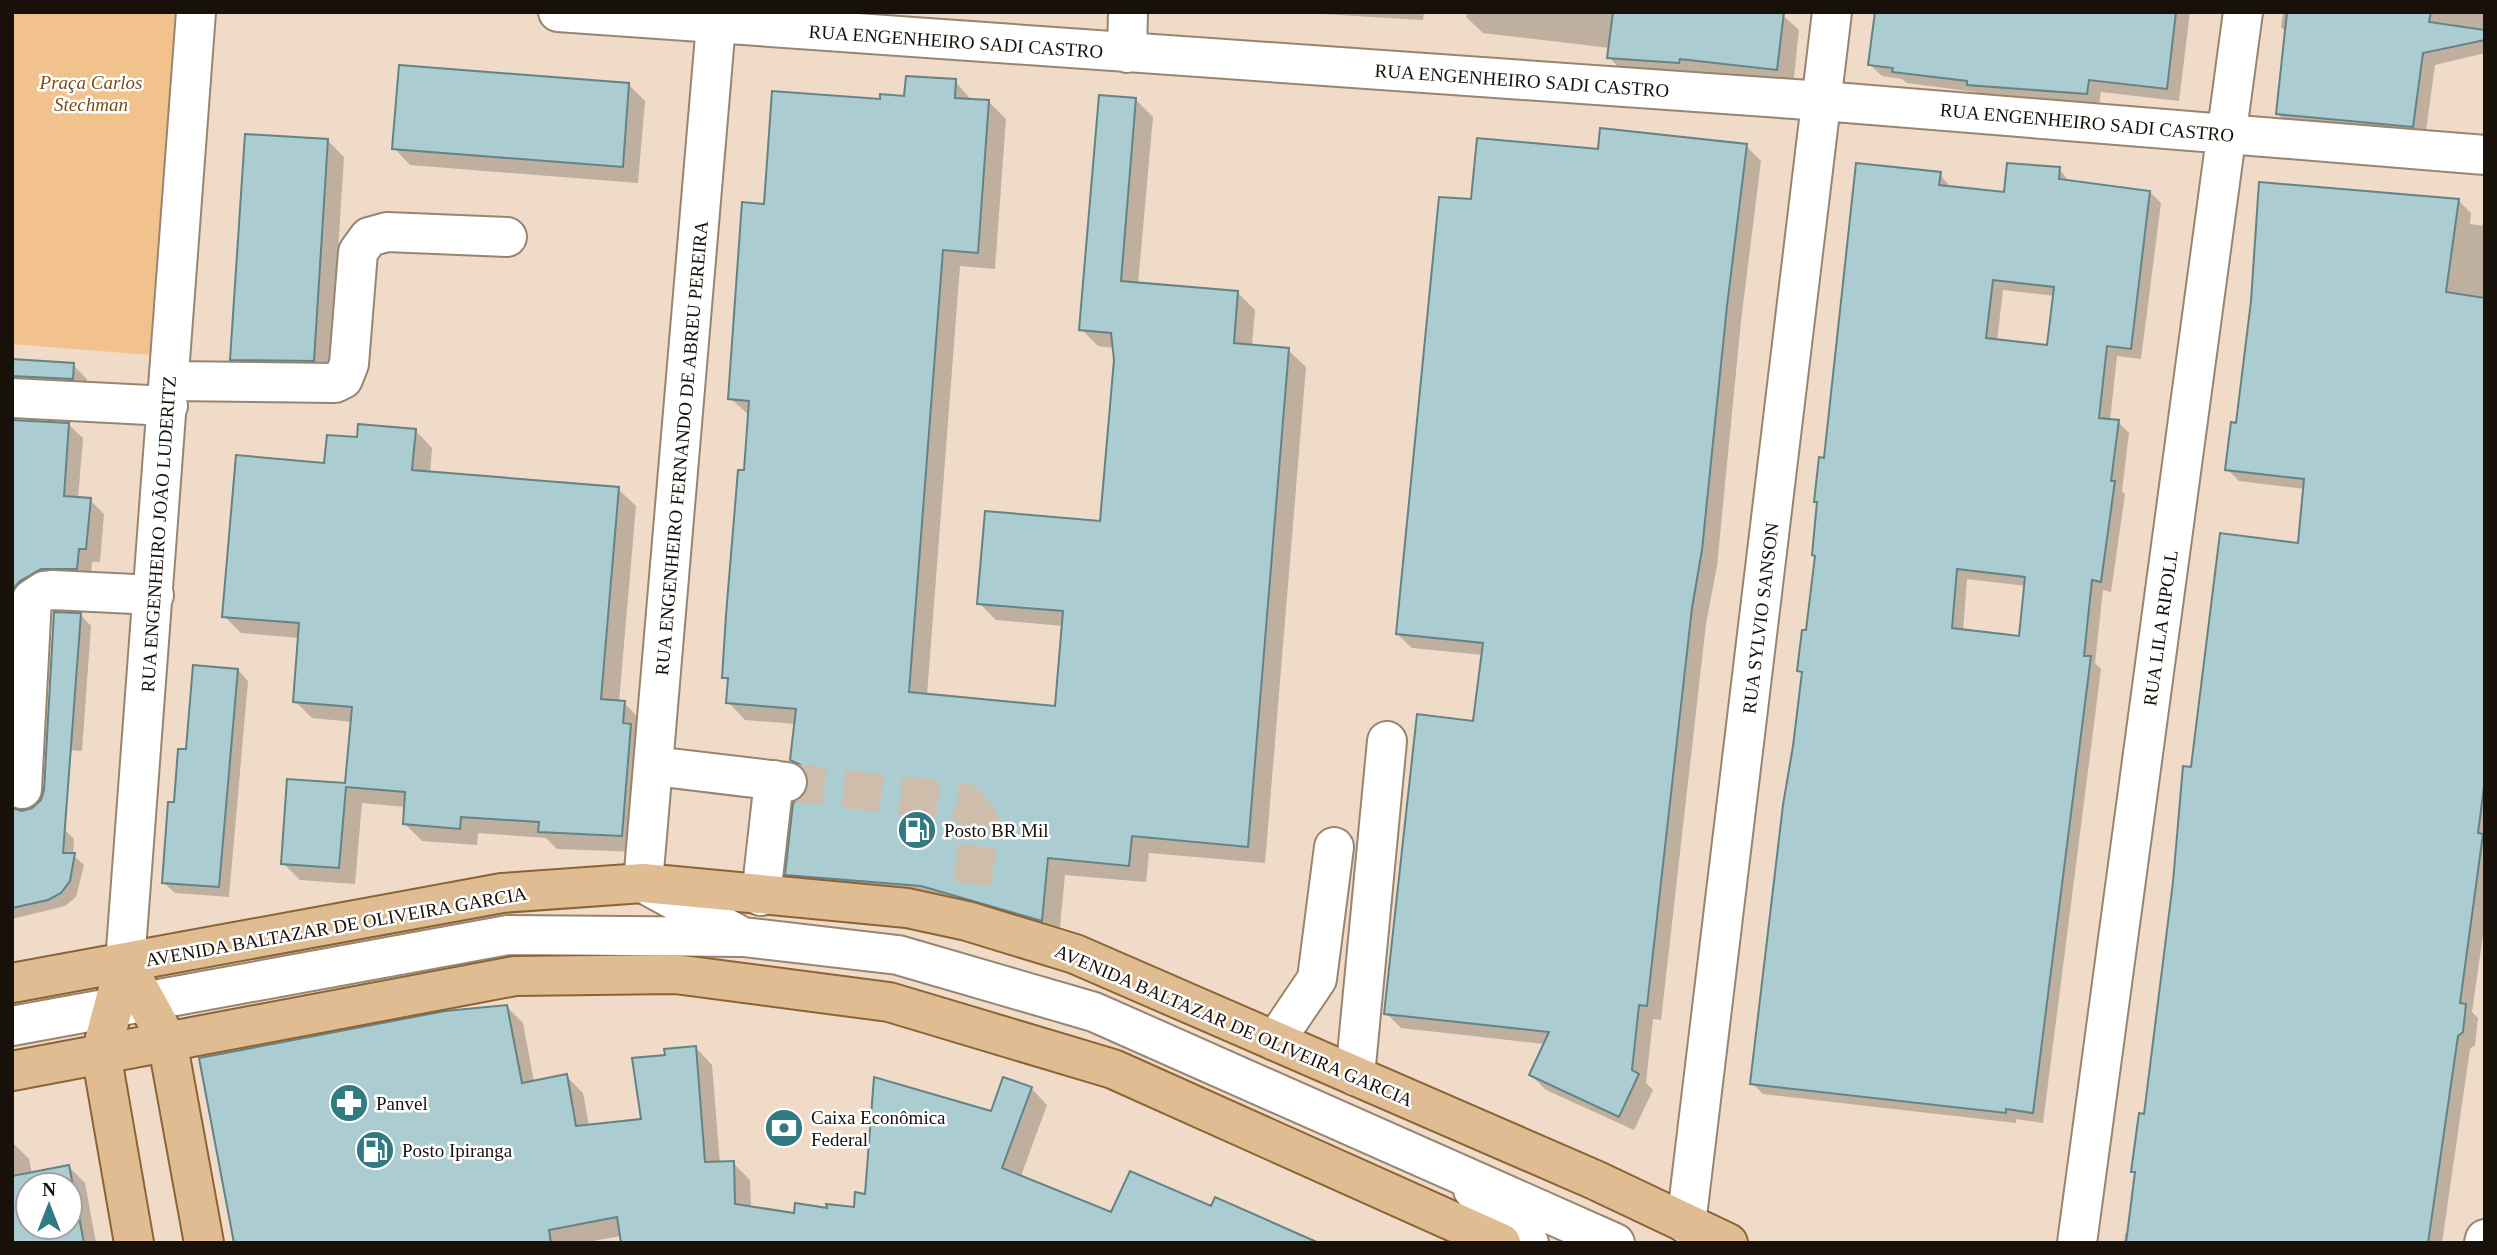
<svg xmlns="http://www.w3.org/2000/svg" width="2497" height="1255" font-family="Georgia,serif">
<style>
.green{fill:#f2c28c}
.shadow{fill:#0003;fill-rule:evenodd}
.building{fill:#abccd0;stroke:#648386;stroke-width:2;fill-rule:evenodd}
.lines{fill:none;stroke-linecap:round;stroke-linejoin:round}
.minor-tunnel{stroke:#cfbdab;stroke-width:38;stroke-dasharray:38 19;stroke-linecap:butt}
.minor-casing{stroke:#978572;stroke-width:42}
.major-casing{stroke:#8c6434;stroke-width:42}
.minor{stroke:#fff;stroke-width:38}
.major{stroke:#e0bc92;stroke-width:38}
.labels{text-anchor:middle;stroke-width:5;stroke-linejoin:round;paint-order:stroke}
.street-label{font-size:19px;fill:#18110a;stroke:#fff}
.park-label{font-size:19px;font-style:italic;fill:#784d16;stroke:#fff}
.poi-label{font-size:19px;fill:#18110a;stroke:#fff;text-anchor:start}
</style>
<rect width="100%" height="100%" fill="#efdbc7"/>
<path class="green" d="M12 12H176L150 355 12 344Z"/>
<path class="shadow" d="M1287 12H1424L1423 20Z
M1467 12H1779L1799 30 1793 86 1625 74 1609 57 1610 48 1483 33 1466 17Z
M1875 12H2190L2179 101 2101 92 2099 106 1981 97 1975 92 1907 83 1902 79 1882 76 1869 64Z
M2283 12H2485V53L2435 65 2425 138 2289 125 2277 113 2286 32 2281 27Z
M955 81 972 101 989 102 1006 119 995 269 960 266 927 695 1056 708 1063 626 996 620 979 603 1102 523 1114 348 1098 346 1081 329 1136 100 1153 117 1138 284 1238 293 1255 310 1252 346 1288 350 1306 367 1265 863 1149 853 1146 882 1065 875 1059 937 804 891 787 874 811 784 809 777 792 760 796 724 745 720 728 702 730 683 724 677 750 416 730 398 765 205 881 101 905 98Z
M629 85 645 101 638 183 410 165 394 148Z
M328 141 344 157 330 376 248 375 232 359Z
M1746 146 1761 161 1741 321 1717 566 1706 624 1661 1020 1653 1019 1646 1083 1653 1090 1634 1130 1546 1090 1531 1075 1545 1044 1401 1028 1386 1013 1475 723 1483 655 1412 648 1397 634 1473 201 1599 151Z
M2059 169 2070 182 2150 192 2161 203 2141 359 2117 356 2110 421 2118 422 2129 433 2122 491 2125 494 2111 592 2103 590 2095 663 2101 669 2043 1123 2016 1119V1123L1763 1094 1752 1083 1795 746 1803 675 1799 671 1808 632 1825 460 1940 174 1951 188 2005 194ZM2003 290 2055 296 2048 347 1997 341ZM1967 579 2026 586 2020 638 1963 631Z
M2459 201 2471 213 2470 224 2485 226V921L2472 1012 2478 1018 2475 1045 2470 1049 2442 1243H2124L2125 1233H2129L2161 1000 2184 768 2192 769 2299 545 2305 489 2239 481 2227 469 2237 425Z
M12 360 73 365 87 379 86 392 12 396Z
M69 425 83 438 78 499 90 500 104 514 100 562H92L90 583H56L12 748V570Z
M415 430 432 448 430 474 618 489 636 506 619 702 624 703 641 720 639 852 557 849 546 838 478 833 477 845 422 841 404 823 406 807 362 803 355 884 300 880 283 863 347 785 353 722 312 718 295 701 299 638 241 633 224 616 325 465 358 439Z
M81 615 91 626 82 751 59 749Z
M238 670 248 681 229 897 175 893 164 883 188 751Z
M12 824 64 829 74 839 73 855 84 865 76 897 65 906 12 919Z
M507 1007 523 1023 534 1082 566 1076 583 1093 589 1126 643 1120 666 1057 696 1048 712 1065 720 1164 733 1163 750 1180 751 1208 795 1215 856 1209 867 1196 1031 1088 1047 1105 1021 1176 1112 1215 1212 1208 1277 1226 621 1236 582 1243H236Z
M14 1144 29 1159 32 1174 69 1167 85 1183 96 1243H12ZM28 1185H70V1227H28Z"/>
<path class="building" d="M1613 12H1784L1777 70 1680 59 1679 63 1607 58Z
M1875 12H2176L2167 89 2089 80 2087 94 1967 85V81L1892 72 1893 68 1868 65Z
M2287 12H2431L2429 22 2485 30V40L2423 53 2413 127 2276 114Z
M399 65 629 83 623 167 392 149Z
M906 76 956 79 955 98 989 100 978 253 943 250 909 692 1055 706 1063 611 977 604 985 511 1100 521 1114 360 1111 333 1079 330 1099 95 1136 98 1121 281 1238 291 1234 343 1289 348 1248 847 1132 836 1129 866 1048 858 1042 921 921 886 785 875 793 803 804 796 809 784 807 773 801 765 790 760 796 709 726 703 728 678H722L726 615 738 470H744L749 401 728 399 742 202 764 204 772 91 880 99V94L904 96Z
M1600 128 1747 144 1727 306 1702 550 1692 608 1647 1006 1639 1005 1632 1070 1639 1074 1619 1117 1529 1075 1549 1032 1384 1014 1417 714 1473 721 1483 643 1396 634 1439 197 1471 199 1477 138 1598 149Z
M245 134 328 139 314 361 230 360Z
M1856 163 1941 172 1939 185 2004 192 2007 163 2060 167 2059 179 2150 191 2131 349 2107 346 2099 418 2119 420 2111 481H2115L2101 582 2092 580 2084 656H2091L2033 1113 2006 1109V1113L1750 1084 1783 805 1793 746 1802 672 1797 671 1802 630H1806L1815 556 1812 555 1817 502H1814L1819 457 1824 458ZM1993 280 2054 287 2047 345 1986 338ZM1957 569 2025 577 2019 636 1952 628Z
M2259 182 2459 199 2446 292 2485 298V779L2478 833 2483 834 2460 1003 2466 1004 2463 1032 2458 1036 2428 1243H2126L2135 1172H2131L2139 1113 2144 1114 2173 882 2183 766 2191 767 2220 533 2298 543 2304 479 2225 470 2231 422 2236 423 2251 301Z
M12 359 74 363 73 379 12 376Z
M12 420 69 423 64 496 91 498 86 549H79L77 569H41L20 581 12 590Z
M358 424 416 429 412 470 619 487 601 699 625 701 623 723 631 724 622 836 538 832 539 822 461 817 460 829 403 824 405 792 346 787 339 868 281 864 287 779 345 783 352 707 293 702 299 623 222 617 236 455 324 463 327 435 357 437Z
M54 612 81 613 63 853H75L70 881 61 893 48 900 12 908V808L22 811 32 808 41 800 44 790Z
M193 665 238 669 219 887 162 883 168 802H174L178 749H186Z
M507 1005 522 1083 567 1074 576 1126 641 1119 632 1058 665 1055 664 1049 696 1046 705 1162 734 1161 735 1204 794 1213 795 1203 827 1208 826 1204 854 1207 855 1192 865 1194 874 1077 991 1111 1003 1077 1032 1087 1002 1168 1111 1212 1130 1171 1211 1206 1215 1197 1319 1243H621L617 1217 549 1230 551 1243H234L199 1058 445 1011Z
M69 1165 84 1243H12V1176ZM28 1185H70V1227H28Z"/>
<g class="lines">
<path class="minor-tunnel" d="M787 782 966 803 980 822 970 901"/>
<g class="minor-casing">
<path id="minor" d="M558 12 1822 101 2485 155
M717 12 643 883 737 934
M1127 53 1128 12
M171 381 335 383 343 379 349 364 358 252 369 237 387 232 507 237
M12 398 168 406
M654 766 787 782
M22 789 32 599 44 591 53 590 154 595
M761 896 774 780
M125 963 196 12
M12 1026 508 935 743 937 898 955 1094 1012 1615 1243
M1275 1041 1317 979 1334 847
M1355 1076 1387 741
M1473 1190 1529 1243
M1686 1224 1832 12
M2077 1243 2243 12
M2484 1243 2485 1239"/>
</g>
<g class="major-casing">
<path id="major" d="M125 963 167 1040 204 1243
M125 963 101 1053 134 1243
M12 983 502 893 643 883 907 908 967 921 1075 954 1595 1180 1728 1243
M12 1071 515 976 675 974 889 1002 1113 1069 1501 1243"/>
</g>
<use href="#minor" class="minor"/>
<use href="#major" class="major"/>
</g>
<defs>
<g id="fuel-disc" transform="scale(2.0125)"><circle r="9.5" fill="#327a82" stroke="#fff"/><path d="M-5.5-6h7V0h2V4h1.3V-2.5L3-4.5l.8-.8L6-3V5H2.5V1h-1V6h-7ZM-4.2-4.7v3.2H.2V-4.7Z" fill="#fff"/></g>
<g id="pharmacy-disc" transform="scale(2.0125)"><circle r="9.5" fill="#327a82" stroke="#fff"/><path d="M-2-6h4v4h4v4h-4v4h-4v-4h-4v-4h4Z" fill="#fff"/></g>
<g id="bank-disc" transform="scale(2.0125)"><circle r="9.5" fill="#327a82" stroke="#fff"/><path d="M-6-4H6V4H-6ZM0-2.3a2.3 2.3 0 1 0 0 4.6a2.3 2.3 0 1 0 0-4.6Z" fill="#fff"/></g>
</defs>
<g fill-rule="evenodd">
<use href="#fuel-disc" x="917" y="830"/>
<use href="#pharmacy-disc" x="349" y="1103"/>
<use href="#bank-disc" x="784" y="1128"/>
<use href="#fuel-disc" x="375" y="1150"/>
</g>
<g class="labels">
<g class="street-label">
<text transform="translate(956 41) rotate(4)" y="7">RUA ENGENHEIRO SADI CASTRO</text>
<text transform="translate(1522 80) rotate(4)" y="7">RUA ENGENHEIRO SADI CASTRO</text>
<text transform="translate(2087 122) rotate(5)" y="7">RUA ENGENHEIRO SADI CASTRO</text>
<text transform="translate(681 448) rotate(-85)" y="7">RUA ENGENHEIRO FERNANDO DE ABREU PEREIRA</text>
<text transform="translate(158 534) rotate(-86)" y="7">RUA ENGENHEIRO JOÃO LUDERITZ</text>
<text transform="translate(1760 618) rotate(-83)" y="7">RUA SYLVIO SANSON</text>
<text transform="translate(2160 628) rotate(-82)" y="7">RUA LILA RIPOLL</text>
<text transform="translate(336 926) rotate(-10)" y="7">AVENIDA BALTAZAR DE OLIVEIRA GARCIA</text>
<text transform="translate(1234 1025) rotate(23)" y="7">AVENIDA BALTAZAR DE OLIVEIRA GARCIA</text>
</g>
<g class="park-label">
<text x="91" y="89">Praça Carlos<tspan x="91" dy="22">Stechman</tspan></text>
</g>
<g class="poi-label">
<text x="944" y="837">Posto BR Mil</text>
<text x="376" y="1110">Panvel</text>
<text x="811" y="1124">Caixa Econômica<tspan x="811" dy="22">Federal</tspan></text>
<text x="402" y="1157">Posto Ipiranga</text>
</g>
</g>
<rect width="2497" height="1255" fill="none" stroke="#18110a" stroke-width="28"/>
<g transform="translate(49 1206)"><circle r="33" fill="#ffffff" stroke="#a3a09d" stroke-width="2"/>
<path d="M0-5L12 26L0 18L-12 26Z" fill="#327a82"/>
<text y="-10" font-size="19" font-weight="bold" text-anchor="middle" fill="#18110a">N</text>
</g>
</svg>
